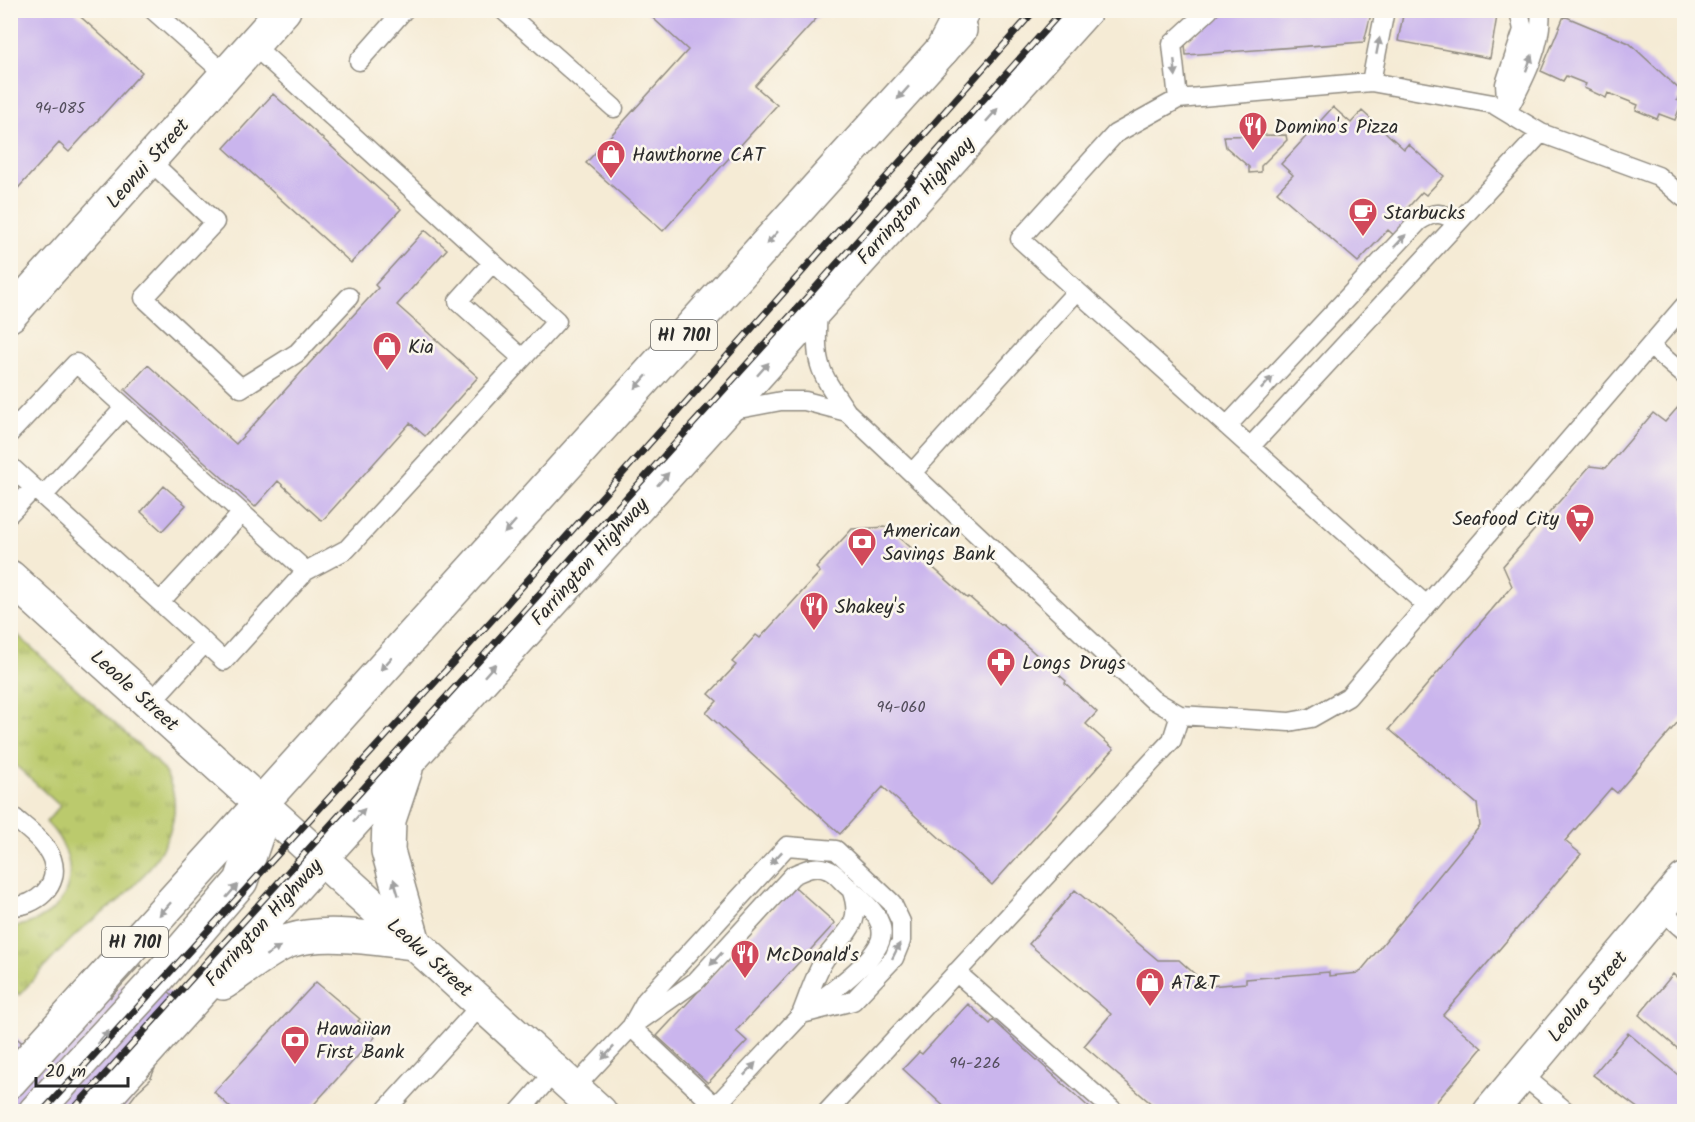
<svg xmlns="http://www.w3.org/2000/svg" width="1695" height="1122" font-family="Kalam,sans-serif">
<style>
.grass{fill:url(#grass-tufts);stroke:#737a4c;stroke-width:1.5}
.building{fill:#cab5ed}
.lines{fill:none;stroke-linecap:round;stroke-linejoin:round}
.lane-casing{stroke:#908b80;stroke-width:21}
.street-casing{stroke:#908b80;stroke-width:36}
.secondary-casing{stroke:#908b80;stroke-width:36}
.primary-casing{stroke:#908b80;stroke-width:36}
.highway-casing{stroke:#908b80;stroke-width:36}
.lane{stroke:#fff;stroke-width:18}
.street{stroke:#fff;stroke-width:33}
.secondary{stroke:#fff;stroke-width:33}
.primary{stroke:#fff;stroke-width:33}
.highway{stroke:#fff;stroke-width:33}
.rail-casing{stroke:#2b2b2b;stroke-width:7}
.rail{stroke:#fbf7ec;stroke-width:4.5;stroke-dasharray:14;stroke-linecap:butt}
.oneway{fill:#a0a0a0}
.labels{text-anchor:middle;stroke-width:5;stroke-linejoin:round;paint-order:stroke}
.number-label{font-size:16px;fill:#534e5c}
.shield{fill:#fbf7ec;stroke:#696865;stroke-width:1.5}
.shield-label{font-size:18px;font-weight:bold;fill:#2b2b2b}
.poi-label{font-size:20px;fill:#2b2b2b;stroke:#fbf7ec;text-anchor:start}
.street-label{font-size:20px;fill:#2b2b2b;stroke:#fbf7ec}
</style>
<defs>
<pattern id="grass-tufts" width="24" height="20" patternUnits="userSpaceOnUse" patternTransform="scale(1.5)"><rect width="24" height="20" fill="#bbca6d"/><path d="M3 7l-1-3M5 7V3M7 7l1-3M15 17l-1-3M17 17v-4M19 17l1-3" fill="none" stroke="#98a45a"/></pattern>
</defs>
<rect width="100%" height="100%" fill="#fbf7ec"/>
<filter id="ink" filterUnits="userSpaceOnUse"><feTurbulence type="fractalNoise" baseFrequency=".0167" numOctaves="2"/><feDisplacementMap in="SourceGraphic" scale="12" xChannelSelector="R" yChannelSelector="G"/><feConvolveMatrix kernelMatrix="1 2 1 2 8 2 1 2 1" color-interpolation-filters="sRGB"/></filter>
<filter id="wash" filterUnits="userSpaceOnUse"><feTurbulence type="fractalNoise" baseFrequency=".008" numOctaves="4" result="noise"/><feDisplacementMap in="SourceGraphic" scale="24" xChannelSelector="R" yChannelSelector="G"/><feGaussianBlur stdDeviation="1.35" result="paint"/><feColorMatrix in="noise" values="0 0 0 0 0 0 0 0 0 0 0 0 0 0 0 0 0 1.4 0 .05"/><feComposite in="paint" operator="in"/></filter>
<g filter="url(#wash)">
<rect width="100%" height="100%" fill="#f5ebd5"/>
<path class="grass" d="M11 629 157 762C196 807 162 859 126 894 112 908 94 918 80 931 58 951 39 974 19 995L11 987V927C72 920 88 864 46 822L60 806 11 761Z"/>
<g id="blocks">
<path class="building" d="M10 10H73L142 72 69 152 59 143 10 197Z
M644 10H824L755 86 777 105 663 231 586 163 688 50Z
M1222 10H1372L1364 42 1186 55 1185 45Z
M1404 10H1498L1490 58 1398 41Z
M1564 16 1629 43 1681 91 1677 100 1682 102 1675 120 1659 114 1657 119 1636 110 1638 105 1608 93 1606 98 1584 88 1586 84 1566 76 1563 81 1541 71Z
M273 94 401 209 351 263 224 148Z
M1333 107 1351 123 1362 111 1404 149 1408 144 1444 176 1426 195 1422 192 1403 213 1412 221 1397 238 1388 230 1358 262 1277 192 1293 175 1281 164Z
M1286 135 1287 140 1261 166V172L1249 173V167L1226 147 1225 142 1224 136Z
M425 230 447 249 397 305 478 377 425 436 410 423 322 521 278 481 255 507 125 390 148 365 236 444 378 288 375 285Z
M1679 406 1684 410V715L1617 793 1611 788 1565 841 1581 854 1443 1015 1482 1048 1428 1112H1161L1084 1046 1111 1014 1029 944 1075 890 1158 960H1179L1208 986 1246 983V979L1329 972V976L1359 973 1480 826 1477 804 1389 729 1512 586 1503 566 1590 466 1606 468 1653 413 1665 422Z
M164 486 186 505 162 531 141 512Z
M888 527 967 598 969 597 1001 625 1002 624 1066 681 1065 683 1097 712 1086 724 1114 749 992 885 883 787 840 834 706 713 717 701 709 694 736 665 732 662 756 635 760 638 820 572 816 568 852 529Z
M795 887 835 923 736 1031 747 1041 708 1083 657 1036Z
M140 965 193 1014 158 1061 150 1080 138 1091 122 1112H10V1032L40 1059 90 1008 111 995 110 998Z
M1673 974 1684 984V1054L1639 1015Z
M316 982 360 1019 358 1021 375 1037 307 1112H235L214 1092Z
M968 1004 990 1024 993 1020 1094 1112H950L903 1069 919 1052 922 1054Z
M1628 1033 1684 1080V1112H1643L1593 1075Z"/>
</g>
</g>
<g filter="url(#ink)">
<use href="#blocks" fill-opacity="0" stroke="#908b80" stroke-width="1.5"/>
<g class="lines">
<g class="lane-casing">
<path id="lane" d="M153 10 226 75
M503 10 614 108
M359 61 404 10
M1371 82 1385 10
M1178 99 1172 44 1209 10
M1507 111 1505 84 1523 30 1519 10
M1507 112C1522 83 1544 44 1540 10
M149 160 215 222 144 298 241 388 297 353 349 297
M492 263 458 301 522 358
M1077 291 1020 239 1115 134 1178 99 1371 82 1493 104 1541 133 1658 176 1684 198
M818 309C815 364 816 367 847 412L1152 699 1180 715
M1650 346 1684 375
M728 411 781 401H805L847 412
M1227 426 1419 221C1435 211 1442 212 1458 222
M10 433 76 363 242 513
M1250 447 1541 133
M10 466 205 643
M912 473 1077 291 1426 605
M43 496 125 407
M10 513 34 488
M160 602 242 513 306 571
M150 703 205 643 224 661 306 571 347 549 557 321 253 45
M10 814C24 827 45 840 52 859 61 886 36 907 10 906
M1660 909 1684 930
M956 972 1115 1112
M802 1012C809 995 815 974 825 959 843 933 865 926 851 889
M1521 1074 1567 1112
M574 1088 631 1027 646 1000 787 846 836 850 892 903 901 922V941L894 958 853 1001 802 1014 710 1112
M715 1106 631 1027 696 981 793 875C805 870 816 864 828 870 835 872 840 880 846 885 860 898 891 920 879 944 868 966 828 994 808 1009
M384 1112 482 1004
M519 1112 555 1071
M827 1112 1172 740 1180 715 1289 722 1311 718 1348 697 1684 306"/>
</g>
<g class="street-casing">
<path id="street" d="M10 315 284 10
M10 577 260 803"/>
</g>
<g class="secondary-casing">
<path id="secondary" d="M260 803 600 1112
M1490 1112 1684 880"/>
</g>
<g class="primary-casing">
<path id="primary" d="M223 983C240 972 271 947 289 941 324 929 377 939 414 943L388 851 389 820 406 769
M10 1081 960 30
M35 1112 158 978 241 881 258 831 260 803
M92 1112 1086 10"/>
</g>
<g class="highway-casing">
<path id="highway" d="M942 50 963 10"/>
</g>
<use href="#lane" class="lane"/>
<use href="#street" class="street"/>
<use href="#secondary" class="secondary"/>
<use href="#primary" class="primary"/>
<use href="#highway" class="highway"/>
<g class="rail-casing">
<path id="rail" d="M42 1112 502 609 1035 10
M71 1112 768 341 1063 10"/>
</g>
<use href="#rail" class="rail"/>
</g>
<defs><path id="oneway-solid" d="M-6-.8H1V-3.2L6.5 0L1 3.2V.8H-6Z" transform="scale(1.5)"/></defs>
<g class="oneway">
<use href="#oneway-solid" transform="translate(1378 46) rotate(-79)"/>
<use href="#oneway-solid" transform="translate(1529 63) rotate(-70)"/>
<use href="#oneway-solid" transform="translate(1175 68) rotate(85)"/>
<use href="#oneway-solid" transform="translate(903 93) rotate(132)"/>
<use href="#oneway-solid" transform="translate(992 115) rotate(-48)"/>
<use href="#oneway-solid" transform="translate(772 238) rotate(132)"/>
<use href="#oneway-solid" transform="translate(1400 241) rotate(-47)"/>
<use href="#oneway-solid" transform="translate(763 369) rotate(-48)"/>
<use href="#oneway-solid" transform="translate(641 382) rotate(132)"/>
<use href="#oneway-solid" transform="translate(1267 383) rotate(-47)"/>
<use href="#oneway-solid" transform="translate(663 479) rotate(-48)"/>
<use href="#oneway-solid" transform="translate(510 527) rotate(132)"/>
<use href="#oneway-solid" transform="translate(386 664) rotate(132)"/>
<use href="#oneway-solid" transform="translate(490 670) rotate(-48)"/>
<use href="#oneway-solid" transform="translate(359 815) rotate(-48)"/>
<use href="#oneway-solid" transform="translate(776 858) rotate(133)"/>
<use href="#oneway-solid" transform="translate(396 887) rotate(-107)"/>
<use href="#oneway-solid" transform="translate(232 891) rotate(-49)"/>
<use href="#oneway-solid" transform="translate(165 909) rotate(132)"/>
<use href="#oneway-solid" transform="translate(273 951) rotate(-32)"/>
<use href="#oneway-solid" transform="translate(896 951) rotate(-64)"/>
<use href="#oneway-solid" transform="translate(716 959) rotate(133)"/>
<use href="#oneway-solid" transform="translate(103 1037) rotate(-48)"/>
<use href="#oneway-solid" transform="translate(608 1053) rotate(133)"/>
<use href="#oneway-solid" transform="translate(750 1069) rotate(-47)"/>
</g>
</g>
<defs>
<g id="restaurant-pin" transform="scale(1.5)"><path d="M0 17L-7.5 6A9.5 9.5 0 1 1 7.5 6Z" fill="#d1495b" stroke="#fbf7ec"/><path d="M-5-6h1v4h1v-4h1v4h1v-4h1v5L-1.5 .5V6h-2V.5L-5-1ZM5-6V6H3V1.5H1.5Q1.5-4 5-6Z" fill="#fff"/></g>
<g id="shop-pin" transform="scale(1.5)"><path d="M0 17L-7.5 6A9.5 9.5 0 1 1 7.5 6Z" fill="#d1495b" stroke="#fbf7ec"/><path d="M-5-2.5h2.3a2.7 3.5 0 0 1 5.4 0H5L5.5 6h-11ZM-1.5-2.5h3a1.5 2.3 0 0 0-3 0Z" fill="#fff"/></g>
<g id="cafe-pin" transform="scale(1.5)"><path d="M0 17L-7.5 6A9.5 9.5 0 1 1 7.5 6Z" fill="#d1495b" stroke="#fbf7ec"/><path d="M-5.5-4.5H6V0H3Q3 3.5 0 3.5H-2.5Q-5.5 3.5-5.5 0ZM3-3.2v2h1.7v-2ZM-6 4.5H4V6H-6Z" fill="#fff"/></g>
<g id="supermarket-pin" transform="scale(1.5)"><path d="M0 17L-7.5 6A9.5 9.5 0 1 1 7.5 6Z" fill="#d1495b" stroke="#fbf7ec"/><path d="M-6-5.5h2.5l.6 2H6L4.5 2H-2.5L-4.4-4H-6ZM-1.5 3.2a1.3 1.3 0 1 0 .1 0ZM3 3.2a1.3 1.3 0 1 0 .1 0Z" fill="#fff"/></g>
<g id="bank-pin" transform="scale(1.5)"><path d="M0 17L-7.5 6A9.5 9.5 0 1 1 7.5 6Z" fill="#d1495b" stroke="#fbf7ec"/><path d="M-6-4H6V4H-6ZM0-2.3a2.3 2.3 0 1 0 0 4.6a2.3 2.3 0 1 0 0-4.6Z" fill="#fff"/></g>
<g id="pharmacy-pin" transform="scale(1.5)"><path d="M0 17L-7.5 6A9.5 9.5 0 1 1 7.5 6Z" fill="#d1495b" stroke="#fbf7ec"/><path d="M-2-6h4v4h4v4h-4v4h-4v-4h-4v-4h4Z" fill="#fff"/></g>
</defs>
<g fill-rule="evenodd">
<use href="#restaurant-pin" x="1253" y="126"/>
<use href="#shop-pin" x="611" y="154"/>
<use href="#cafe-pin" x="1363" y="212"/>
<use href="#shop-pin" x="387" y="346"/>
<use href="#supermarket-pin" x="1580" y="518"/>
<use href="#bank-pin" x="862" y="542"/>
<use href="#restaurant-pin" x="814" y="606"/>
<use href="#pharmacy-pin" x="1001" y="662"/>
<use href="#restaurant-pin" x="745" y="954"/>
<use href="#shop-pin" x="1150" y="982"/>
<use href="#bank-pin" x="295" y="1040"/>
</g>
<g class="labels">
<g class="number-label">
<text x="60" y="113">94-085</text>
<text x="901" y="712">94-060</text>
<text x="975" y="1068">94-226</text>
</g>
<g class="shield">
<rect x="651" y="320" width="66" height="30" rx="4.5"/>
<rect x="102" y="927" width="66" height="30" rx="4.5"/>
</g>
<g class="shield-label">
<text x="684" y="341">HI 7101</text>
<text x="135" y="948">HI 7101</text>
</g>
<g class="poi-label">
<text x="1274" y="133">Domino's Pizza</text>
<text x="632" y="161">Hawthorne CAT</text>
<text x="1384" y="219">Starbucks</text>
<text x="408" y="353">Kia</text>
<text x="1559" y="525" text-anchor="end">Seafood City</text>
<text x="883" y="537">American<tspan x="883" dy="23">Savings Bank</tspan></text>
<text x="835" y="613">Shakey's</text>
<text x="1022" y="669">Longs Drugs</text>
<text x="766" y="961">McDonald's</text>
<text x="1171" y="989">AT&amp;T</text>
<text x="316" y="1035">Hawaiian<tspan x="316" dy="23">First Bank</tspan></text>
</g>
<g class="street-label">
<text transform="translate(147 163) rotate(-48)" y="7">Leonui Street</text>
<text transform="translate(915 200) rotate(-48)" y="7">Farrington Highway</text>
<text transform="translate(589 561) rotate(-48)" y="7">Farrington Highway</text>
<text transform="translate(135 690) rotate(42)" y="7">Leoole Street</text>
<text transform="translate(263 922) rotate(-48)" y="7">Farrington Highway</text>
<text transform="translate(430 957) rotate(42)" y="7">Leoku Street</text>
<text transform="translate(1587 996) rotate(-50)" y="7">Leolua Street</text>
</g>
</g>
<rect width="1695" height="1122" fill="none" stroke="#fbf7ec" stroke-width="36"/>
<path d="M36 1077v9h92v-9" fill="none" stroke="#2b2b2b" stroke-width="3"/>
<text x="45" y="1077" font-size="18" fill="#2b2b2b" stroke="#fbf7ec" stroke-width="4.5" paint-order="stroke">20 m</text>
</svg>
